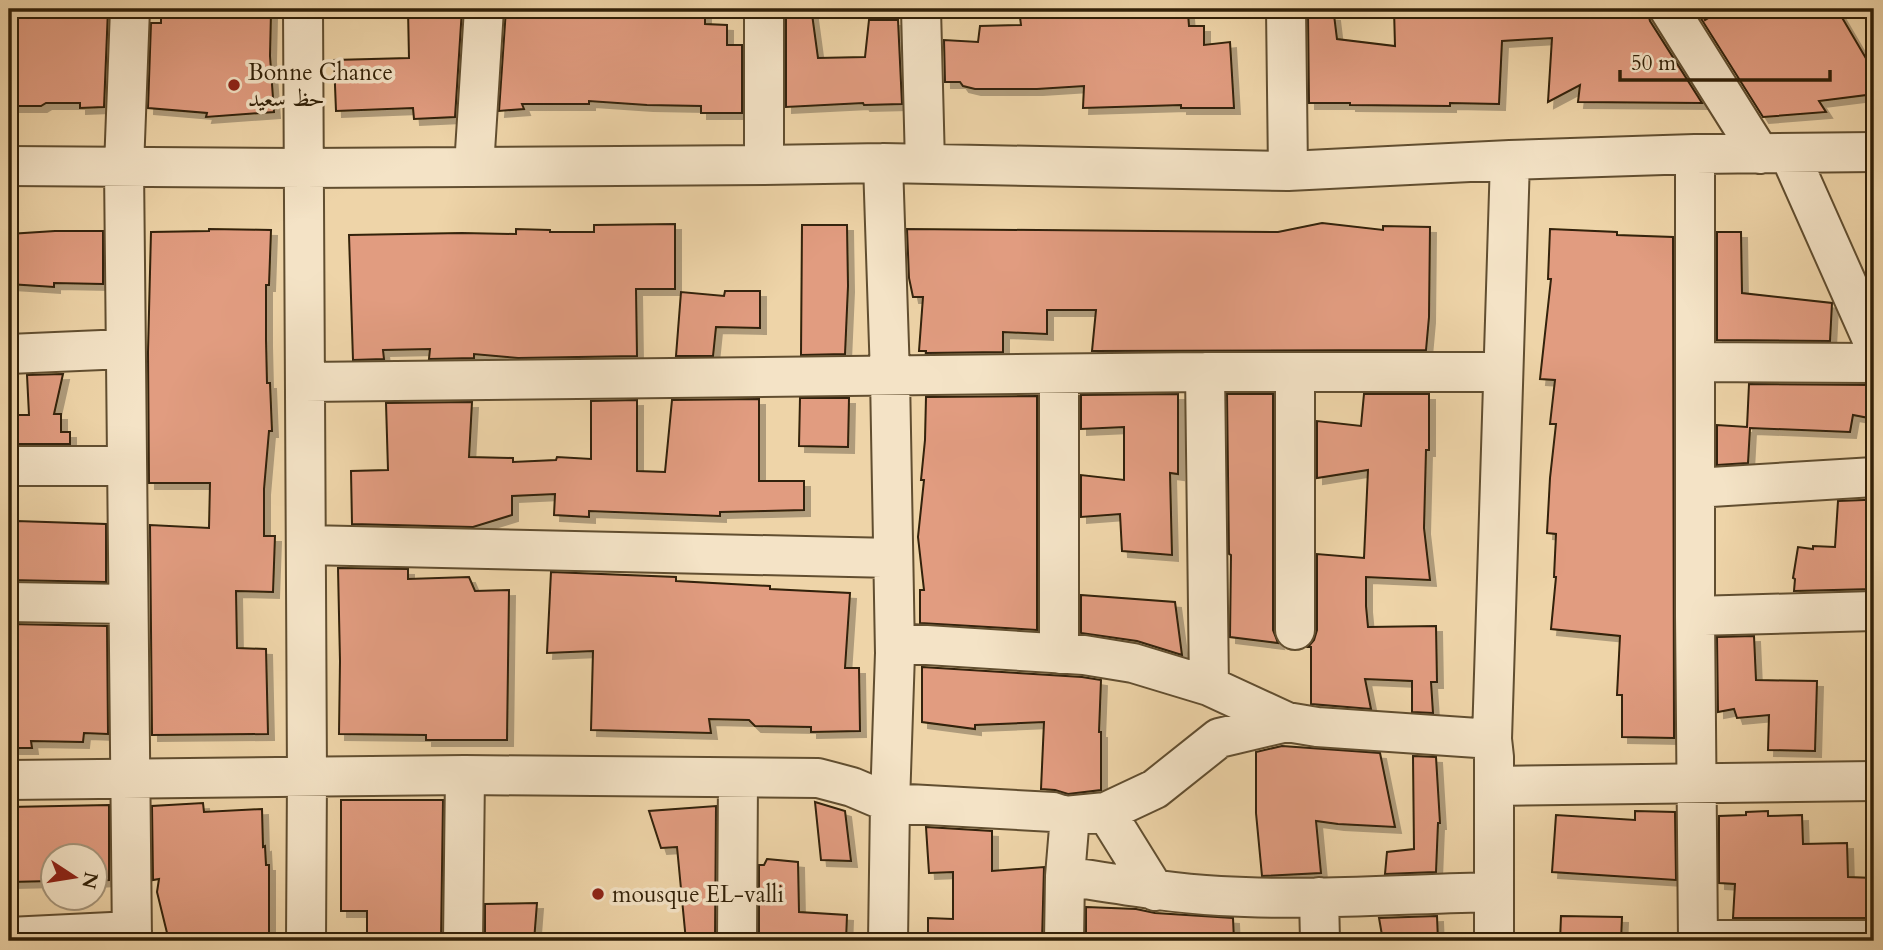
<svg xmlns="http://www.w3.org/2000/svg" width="1883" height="950" font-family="Cardo,Amiri,serif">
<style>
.building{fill:#e19c80;stroke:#322108;stroke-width:2;filter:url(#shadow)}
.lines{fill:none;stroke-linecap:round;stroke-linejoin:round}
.minor-casing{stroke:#614e30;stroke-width:42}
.minor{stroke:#f4e3c6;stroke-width:38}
.poi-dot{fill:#8f2418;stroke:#f4e3c6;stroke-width:2.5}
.labels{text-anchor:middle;stroke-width:7;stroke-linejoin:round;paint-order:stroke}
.poi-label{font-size:23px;fill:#322108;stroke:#f4e3c6;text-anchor:start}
</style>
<defs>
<filter id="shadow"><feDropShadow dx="6" dy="6" stdDeviation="0" flood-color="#0004"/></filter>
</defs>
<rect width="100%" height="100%" fill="#eed4a8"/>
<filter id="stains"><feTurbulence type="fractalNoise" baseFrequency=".00286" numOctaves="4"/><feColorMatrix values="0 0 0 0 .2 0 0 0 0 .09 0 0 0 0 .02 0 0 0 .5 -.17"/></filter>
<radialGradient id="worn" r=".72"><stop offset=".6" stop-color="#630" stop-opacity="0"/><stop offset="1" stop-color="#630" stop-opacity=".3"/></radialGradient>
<path class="building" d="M9 9H108L104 107 80 108V103H46L41 106H9Z
M161 9H201V12H271L270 56 274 112 206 117 207 113 148 108 151 23H161Z
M408 9H462L455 117 414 119 413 108 336 111 334 60 409 58Z
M506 9H548V17H646V9H705V24L727 25V45H742V113H701V106L647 105 589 101V104H522L524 109 499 111Z
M1019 9 1065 13V9H1142L1188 13 1189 26H1204V45L1230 42 1234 108H1181V105L1083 108 1084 86 1037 89H975L963 86 960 82H945L944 40 978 42 980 26 1021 25Z
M1394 9H1647L1650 21 1702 103 1578 102 1580 85 1548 102 1552 38 1502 41 1499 104 1450 103V106L1350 105V103H1309L1308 13 1334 15 1337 39 1395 46Z
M1695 9H1700L1705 20 1723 9H1837L1874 72V94L1819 101 1826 112 1763 117Z
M786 11 812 14 818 58 865 57 869 20H898L902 104 864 105 863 103 786 107Z
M1322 223 1383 230V226L1430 227 1429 317 1426 350 1092 351 1096 310H1047V334L1003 332V352L926 353V351H919L923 297H913L909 278 907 229 1278 232Z
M675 224V289H636L637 356 518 358 474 354V358L429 359 430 349 383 350 384 359 353 360 349 235 462 233 516 234V229L550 230V232H594V225Z
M802 225H847L848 286 845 354 801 355Z
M209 229 271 230 269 285H266V340L267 383H270L272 431H269L264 489V536H275L273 592 236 591 237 648 266 649 268 734 152 735 150 525 209 528 210 483H149L148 352 151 232 209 231Z
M1550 229 1617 232V235L1673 237 1674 738 1622 737V695H1617L1620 636 1551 629 1556 577H1554L1556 534 1547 533 1550 478 1556 424H1550L1555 380 1540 379 1551 279H1548Z
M55 231H103V284L54 283V287L9 284V234Z
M1717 232H1741L1742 293 1832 303 1830 341 1717 340Z
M725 291H760V328L716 327 713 356H676L681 292 724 296Z
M63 374 54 414H61V432H70V444H15L14 415H29L27 375Z
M1749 384 1874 385V419L1853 415 1850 432 1750 428 1748 463 1717 465V425L1747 427Z
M1178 394V474L1170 473 1172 555 1122 551 1120 514 1081 517V475L1124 480V427L1081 429V395Z
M1227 394H1273V630L1278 643 1230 637 1231 555 1229 554Z
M1364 394H1429V450H1426L1424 528 1430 580 1366 577V606L1368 627 1436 626 1437 682H1431L1433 713 1412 712V681L1365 679 1371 709 1311 704V647H1308L1314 640 1317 630V554L1364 558 1368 470 1317 478V421L1361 426Z
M1037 396V630L920 623V590H924L918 537 924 480H921L925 440 926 397Z
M800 398H849L848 447 799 446Z
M759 399V481H804V510L720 512V516L589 511V517L554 515 555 494 512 496V515L473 527 352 524 351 471 388 470 386 403 472 402 469 457 513 458V462L556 460 557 457 591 459V401L637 400V471L665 472 672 400Z
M1864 500H1874V538L1871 579H1874L1873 589 1794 591 1795 579 1793 578 1798 547 1813 549V546L1835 547 1838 501Z
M16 521 106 524V582L9 580V537H15Z
M338 568 408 569V579L469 577 475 591 509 590 507 740H426V735L339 734 340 661Z
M551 572 676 577V581L770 586V589L850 593 845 668H859L860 731 811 732V727L755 726 749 720 709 719 711 733 591 730 593 651 547 653Z
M1081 595 1175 602 1182 655 1137 641 1081 633Z
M9 624 107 626 108 734 84 733 83 742 31 741 32 748H9Z
M1754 636 1756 680 1817 681 1815 751 1768 750 1769 715 1737 718 1734 709 1718 712 1717 637Z
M922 667 1082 677 1101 680 1099 732H1101V790L1068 794 1055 790 1041 789 1044 722 975 725V729L922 722Z
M1282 746 1380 753 1395 827 1338 824 1316 821 1321 873 1262 876 1256 813V752Z
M1413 756 1436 757 1440 823H1438L1436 872 1385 874 1387 852 1414 849Z
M341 800H443L441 941H367V911H341Z
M815 802 845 811 851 861 821 860Z
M203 803 204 812 262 809 263 847 265 846 266 865H269V941H169L157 892 159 879 153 880 152 806Z
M109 805V880L94 881V856H52V881L9 882V807Z
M716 806 715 941H686L677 847 661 848 649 811Z
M1635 811 1675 812 1676 880 1552 872 1556 815 1635 820Z
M1768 811V816L1802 815 1803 844 1847 843 1848 877 1874 878V918H1733L1735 884 1719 883V816L1746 815V812Z
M926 827 992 831V871L1044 867 1042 941H928V918L953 919V872L929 873Z
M767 859 798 862 799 912 847 915 846 941H759V865H764Z
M537 903 534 941H485V904Z
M1086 907 1136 909 1155 913 1233 918 1234 941H1086Z
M1437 916 1438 941H1383L1379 918Z
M1561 916 1622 917 1621 941H1560Z"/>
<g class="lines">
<g class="minor-casing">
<path id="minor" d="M130 9 124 167 132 941
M303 9 307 777 306 941
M764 9V165
M921 9 925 164
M1286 9 1288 171
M1669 9 1760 154
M1789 153 1874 344
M1695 154V616L1698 941
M883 163 890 376 895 653 890 803 888 941
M9 166 304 168 764 165 883 163 1288 171 1510 160 1695 154 1874 152
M474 167 484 9
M9 354 125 349
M1695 362 1874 363
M1205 372 1209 686
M1059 374V654
M305 382 1205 372H1502
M9 466H127
M1695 488 1874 477
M306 545 893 558
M9 602 128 604
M1695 616 1874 611
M1295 630V372
M895 643 1084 655 1133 663 1209 686 1287 722 1317 727 1492 739
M9 780 465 775 818 778 852 787 890 803 1053 812 1065 816 1106 812 1155 789 1219 738 1287 722
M1494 786 1874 781
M1106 812 1155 891
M1065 876C1117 884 1168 893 1220 896 1311 901 1403 894 1494 892
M1319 897 1320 941
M9 937 132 931
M1698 940H1874
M463 941 465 775
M737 941 738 778
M1064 941 1065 876 1069 828 1065 816
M1494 941V757L1492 739 1510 160"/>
</g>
<use href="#minor" class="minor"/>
</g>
<g class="poi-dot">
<circle cx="234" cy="85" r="7"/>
<circle cx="598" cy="894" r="7"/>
</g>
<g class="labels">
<g class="poi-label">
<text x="248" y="80">Bonne Chance<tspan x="248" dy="26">حظ سعيد</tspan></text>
<text x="612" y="902">mousque EL-valli</text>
</g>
</g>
<rect width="1883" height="950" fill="none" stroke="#eed4a8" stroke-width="35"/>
<rect x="10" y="10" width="1862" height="929" fill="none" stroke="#322108" stroke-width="3.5"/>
<rect x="18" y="18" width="1848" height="915" fill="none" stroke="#322108" stroke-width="2"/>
<g transform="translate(74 877) rotate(102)"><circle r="33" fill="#f4e3c6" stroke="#a6957a" stroke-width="2"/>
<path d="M0-5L12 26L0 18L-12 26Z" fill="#8f2418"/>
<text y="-10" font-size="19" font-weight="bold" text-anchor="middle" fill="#322108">N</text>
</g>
<path d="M1620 70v10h210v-10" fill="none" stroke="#322108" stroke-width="3.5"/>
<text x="1631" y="70" font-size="21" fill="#322108" stroke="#f4e3c6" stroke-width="5" paint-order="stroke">50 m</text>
<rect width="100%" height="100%" filter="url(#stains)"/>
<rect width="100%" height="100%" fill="url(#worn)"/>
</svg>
